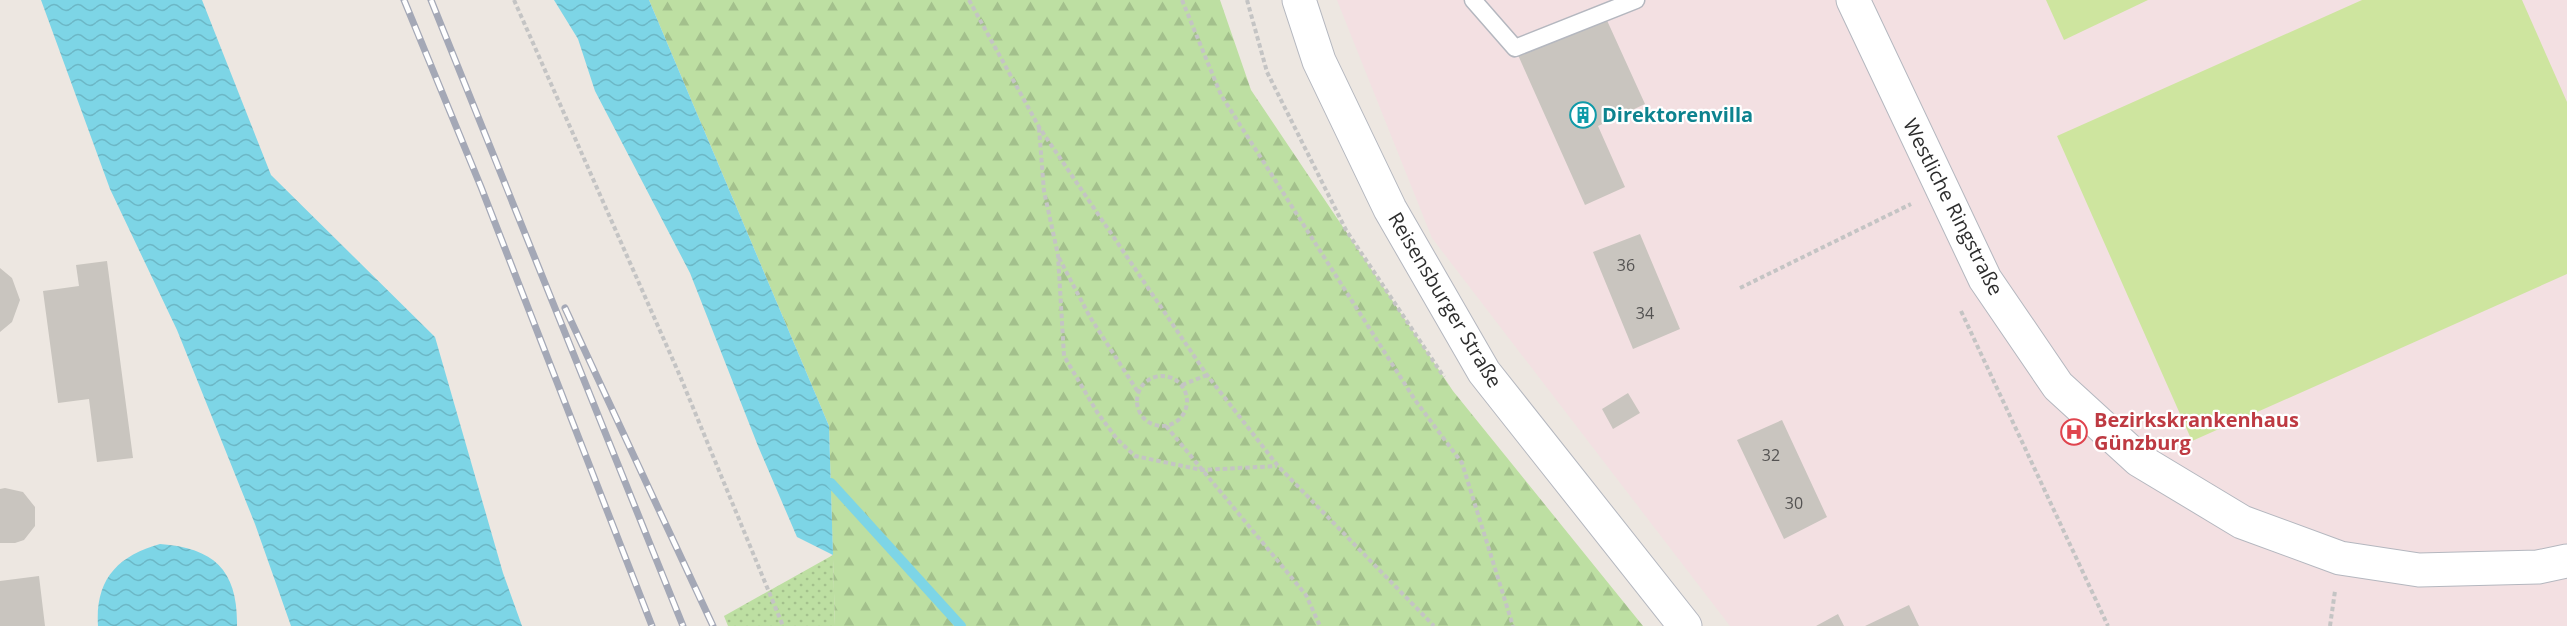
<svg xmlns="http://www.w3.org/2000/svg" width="2567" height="626" font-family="'Open Sans',sans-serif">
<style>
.medical{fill:#f3e0e2}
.grass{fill:url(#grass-dots)}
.forest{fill:url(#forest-firs)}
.pitch{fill:#cee59f}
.water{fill:url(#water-waves)}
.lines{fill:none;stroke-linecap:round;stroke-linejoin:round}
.stream{stroke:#7dd5e6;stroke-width:10}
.building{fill:#c9c5bf}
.lane-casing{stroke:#b4b7bf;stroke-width:19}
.street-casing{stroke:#b4b7bf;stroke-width:35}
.path{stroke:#c4c4c4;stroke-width:4;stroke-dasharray:4.5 3;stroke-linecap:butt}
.lane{stroke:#fff;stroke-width:16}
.street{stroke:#fff;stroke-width:33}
.rail-casing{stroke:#a4a8b6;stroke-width:7}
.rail{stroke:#fff;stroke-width:4.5;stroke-dasharray:14;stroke-linecap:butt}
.labels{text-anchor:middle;stroke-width:4.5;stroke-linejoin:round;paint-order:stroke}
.number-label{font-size:16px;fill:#545352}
.culture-label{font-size:20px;font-weight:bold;fill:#0d838f;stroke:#fff;text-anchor:start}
.street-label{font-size:20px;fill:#2d2d2d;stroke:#fff}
.health-label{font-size:20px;font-weight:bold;fill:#be3a42;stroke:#fff;text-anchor:start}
</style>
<defs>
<pattern id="grass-dots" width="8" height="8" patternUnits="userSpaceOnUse" patternTransform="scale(1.5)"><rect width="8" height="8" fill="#bddfa2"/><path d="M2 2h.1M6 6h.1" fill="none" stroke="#a3c08c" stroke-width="1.8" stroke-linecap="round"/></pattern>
<pattern id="forest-firs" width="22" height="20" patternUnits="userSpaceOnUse" patternTransform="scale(1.5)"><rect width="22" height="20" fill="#bddfa2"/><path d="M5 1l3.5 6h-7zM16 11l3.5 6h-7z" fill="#a3c08c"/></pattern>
<pattern id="water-waves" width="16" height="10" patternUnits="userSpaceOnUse" patternTransform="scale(1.5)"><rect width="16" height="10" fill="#7dd5e6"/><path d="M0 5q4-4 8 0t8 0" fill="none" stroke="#6cb7c6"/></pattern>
</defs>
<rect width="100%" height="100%" fill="#ede7e1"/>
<path class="medical" d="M1337 0H2567V626H1730L1432 238Z"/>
<path class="grass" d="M833 555 835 626H728L724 616Z"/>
<path class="forest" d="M649 0H1220L1251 90 1453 391 1643 626H835L829 426Z"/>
<path class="pitch" d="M2046 0H2148L2064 40Z
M2362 0H2522L2567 102V274L2192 441 2057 136Z"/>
<path class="water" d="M41 0H202L271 175 435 337 503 573 522 626H291L255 524 177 330 110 189Z
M554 0H649L829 426 833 555 797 537 758 446 690 273 595 91 578 39Z
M160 544C215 548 238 571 237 626H98C95 580 117 556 160 544Z"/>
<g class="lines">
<path class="stream" d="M831 483 961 626"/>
</g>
<path class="building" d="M1605 16 1645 104 1598 126 1625 187 1585 205 1518 55Z
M1640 234 1680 329 1633 349 1593 252Z
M107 261 133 458 97 462 89 399 58 403 43 291 79 286 76 265Z
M0 268 12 278 20 300 12 322 0 332Z
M1628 393 1640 413 1613 429 1602 409Z
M1782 420 1827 517 1784 539 1737 440Z
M5 488 23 492 35 507V526L24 540 15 543H0V489Z
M39 576 45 626H0V581Z
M1909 605 1919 626H1865Z
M1838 614 1844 626H1816Z"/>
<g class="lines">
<g class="lane-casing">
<path id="lane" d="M1473 0 1515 48 1636 0"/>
</g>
<g class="street-casing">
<path id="street" d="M1299 0 1319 61 1390 209 1484 372 1685 626
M1853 0 1985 279 2058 386 2139 460 2242 522 2340 558 2419 570 2538 567 2567 561"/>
</g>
<path class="path" d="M514 0 680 376 783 626
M969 0 1039 127 1207 375 1278 466 1434 626
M1182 0 1221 95 1415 400 1462 463 1513 626
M1247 0 1267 72 1346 230 1444 377
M1039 128 1044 191 1058 255 1064 356 1097 412 1117 439 1135 456 1202 470 1277 466
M1059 258 1090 317 1138 392
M1740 288 1911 204
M1961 311 2108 626
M1137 401a25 25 0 1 1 50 0a25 25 0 1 1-50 0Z
M1182 385 1207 375
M1166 426 1306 595 1320 626
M2330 626 2335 591"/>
<use href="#lane" class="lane"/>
<use href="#street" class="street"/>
<g class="rail-casing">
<path id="rail" d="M404 0 481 187 652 626
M431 0 683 626
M565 308 713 626"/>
</g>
<use href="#rail" class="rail"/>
</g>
<defs>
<g id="building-ring" transform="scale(1.35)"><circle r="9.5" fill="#fff" stroke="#0f9aa8" stroke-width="1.5"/><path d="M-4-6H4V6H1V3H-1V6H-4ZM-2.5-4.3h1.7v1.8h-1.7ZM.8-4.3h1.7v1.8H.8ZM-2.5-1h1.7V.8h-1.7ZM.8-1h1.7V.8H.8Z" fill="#0f9aa8"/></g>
<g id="hospital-ring" transform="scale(1.35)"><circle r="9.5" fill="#fff" stroke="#e0444e" stroke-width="1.5"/><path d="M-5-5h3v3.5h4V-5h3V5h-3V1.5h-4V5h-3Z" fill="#e0444e"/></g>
</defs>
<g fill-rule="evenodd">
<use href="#building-ring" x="1583" y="115"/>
<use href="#hospital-ring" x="2074" y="432"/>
</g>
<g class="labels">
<g class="number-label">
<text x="1626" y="271">36</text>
<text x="1645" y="319">34</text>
<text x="1771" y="461">32</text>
<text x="1794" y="509">30</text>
</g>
<g class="culture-label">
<text x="1602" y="122">Direktorenvilla</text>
</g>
<g class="street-label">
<text transform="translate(1953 207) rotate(63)" y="7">Westliche Ringstraße</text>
<text transform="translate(1445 300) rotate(59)" y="7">Reisensburger Straße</text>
</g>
<g class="health-label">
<text x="2094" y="427">Bezirkskrankenhaus<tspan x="2094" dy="23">Günzburg</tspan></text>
</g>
</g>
</svg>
